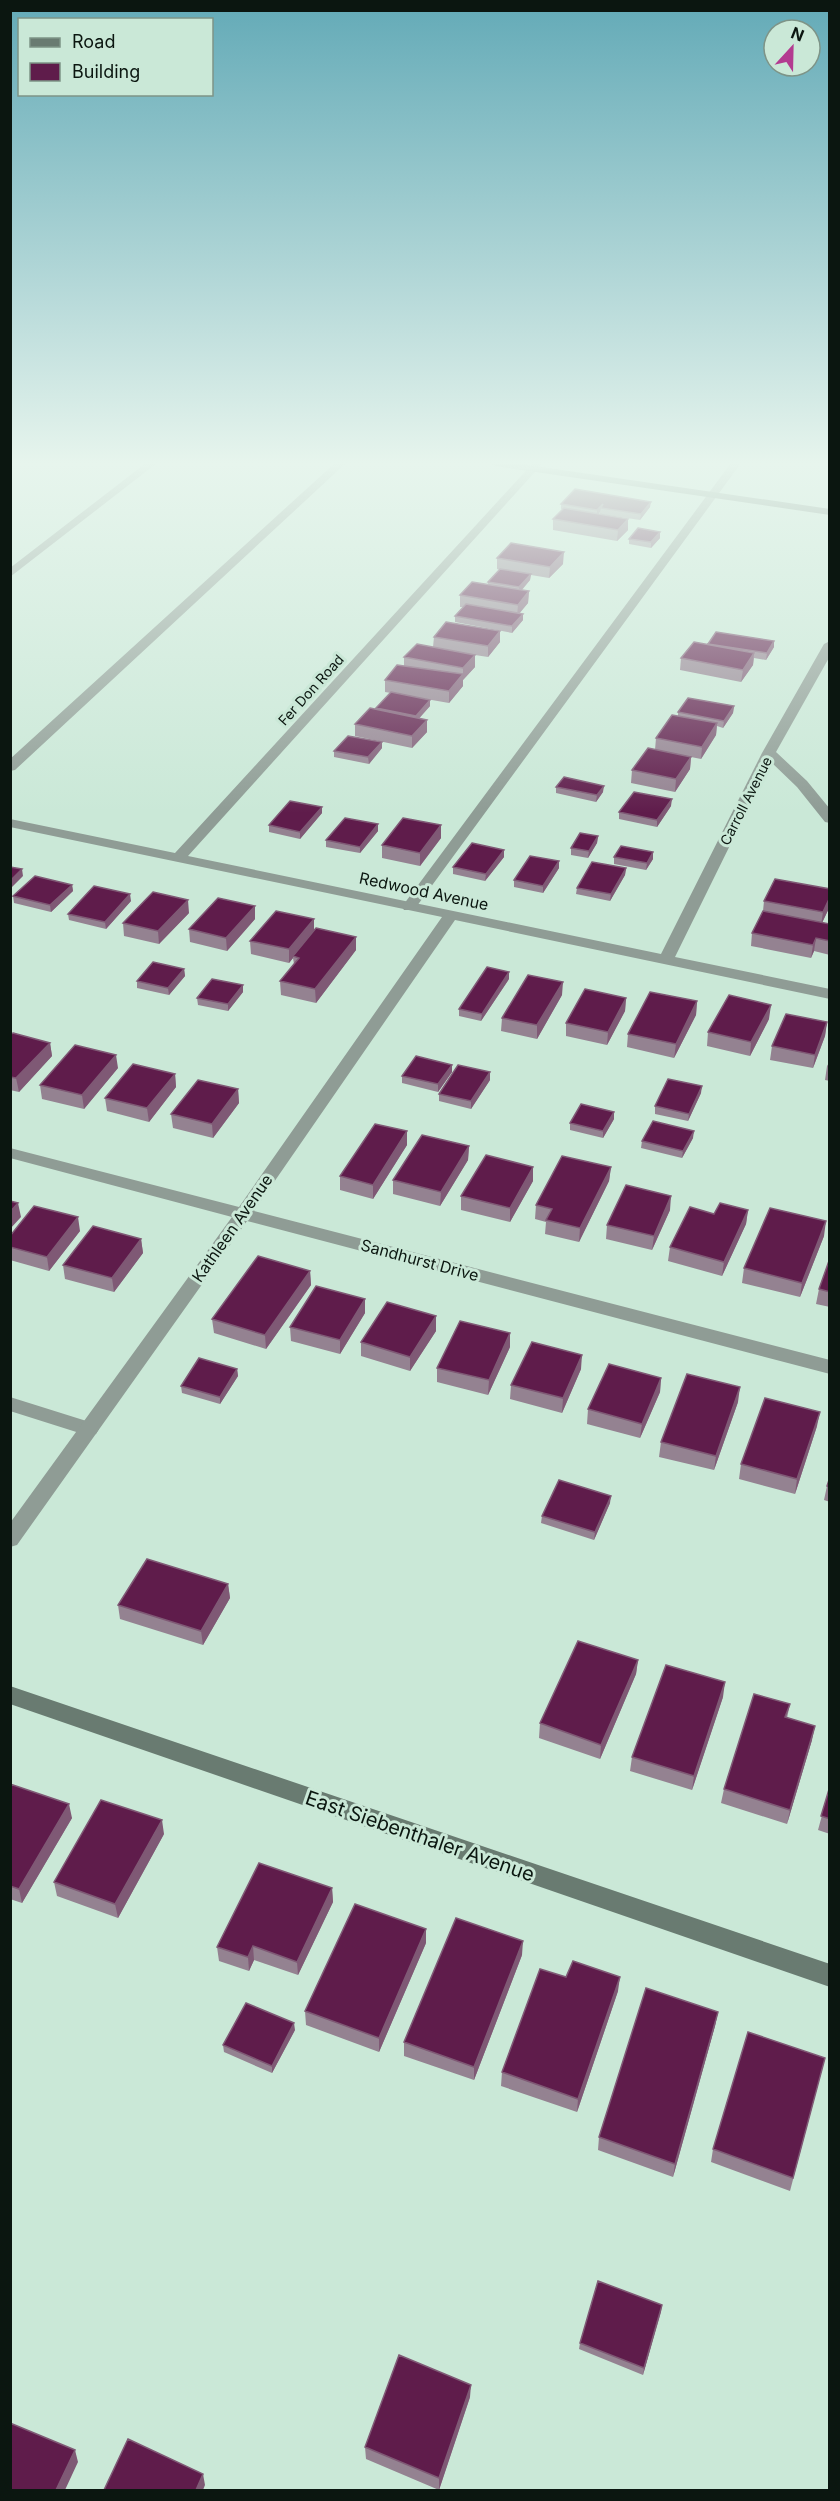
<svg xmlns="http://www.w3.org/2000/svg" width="840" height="2501" font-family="Inter,sans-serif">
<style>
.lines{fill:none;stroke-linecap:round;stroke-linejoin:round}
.lane{fill:#8f9c95;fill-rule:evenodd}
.street{fill:#8f9c95;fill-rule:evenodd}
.secondary{fill:#697b71;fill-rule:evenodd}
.wall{fill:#948291}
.shaded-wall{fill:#7f5975}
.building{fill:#5f1c4b;stroke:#7f5975;stroke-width:1.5}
.labels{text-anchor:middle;stroke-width:6;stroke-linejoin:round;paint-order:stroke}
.far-street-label{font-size:14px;fill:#0b1610;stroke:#cae8d7}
.street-label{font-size:16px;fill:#0b1610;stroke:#cae8d7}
.near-street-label{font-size:20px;fill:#0b1610;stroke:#cae8d7}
</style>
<rect width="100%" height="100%" fill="#cae8d7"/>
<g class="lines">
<path class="lane" d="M335 463H346L15 770 10 771V759Z
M731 463H741L414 910H404L402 907 404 904Z
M10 1397 96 1424 99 1429 96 1434 89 1436 10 1411Z"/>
<path class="street" d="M146 463H157L10 577V568Z
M533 463H543L188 856 661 954 762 753 824 644 830 641V656L776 752 807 781 830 809V823L825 822 797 787 771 762 675 957 830 989V999L455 920 254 1211 830 1360V1374L247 1221 17 1545 10 1547V1523L232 1217 10 1158V1148L239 1207 442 917 10 827V819L175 853Z"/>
<path class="secondary" d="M490 463H514L830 509V515L495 466Z
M10 1686 830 1964V1987L10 1704Z"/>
</g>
<path class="wall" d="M561 504 650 507 640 520 600 514V512L598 514 628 530 617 541 553 530V519L563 510 561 509Z
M660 532V538L651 548 629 544V539Z
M497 558 563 564 549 578 531 575 530 580 522 590 529 591 528 603 519 614 523 620 512 633 455 622V616L463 607H460V595L488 584V582L500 570 497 569Z
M500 631V642L488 657 475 655V667L463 680V686L449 703 409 696 430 700V706L419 718 427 720V732L412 748 355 736V724L376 710V708L391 693 385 692V680L404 666V657L433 647 434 637Z
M708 644 774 647 766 660 754 658 753 665 741 682 680 670 681 658 708 645Z
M734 706 733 713 723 728 717 726 716 735 701 759 691 757 690 769 675 792 631 783 632 770 655 750 656 738 678 716V712Z
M382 748 369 764 334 757V751Z
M556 787 603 792 596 802 556 793Z
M671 806 657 827 619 819V812Z
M322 807V813L300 839 269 832V825Z
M378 824V831L360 853 326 847V840Z
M441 825V838L420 866 382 858V845Z
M598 836 597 843 588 858 571 855V848Z
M504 850V857L485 881 453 874V867Z
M614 857 653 859 646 870 614 864Z
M559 861V868L543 893 514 887V880Z
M626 868 625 875 610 901 576 894 577 888Z
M72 885 73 891 51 912 14 903 13 896Z
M830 889V906L822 923 830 924V955L814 951 811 958 751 946 752 933 763 911 764 901Z
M131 901 106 929 69 920 68 914Z
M255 906V919L227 951 190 942 189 929Z
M189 913 159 944 124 936 123 923Z
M314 930 356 937V950L316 1003 281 995 280 981 294 964 293 958 289 963 251 954 250 941Z
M184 969 185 976 169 995 137 988V981Z
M509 979 481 1021 459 1016V1009Z
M243 985V992L228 1011 198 1005 197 998Z
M562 995 537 1039 501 1031 502 1018Z
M626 998 625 1011 607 1045 566 1036V1023Z
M697 1001 696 1015 674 1058 627 1047 628 1034Z
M769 1019 750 1056 707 1046 708 1032Z
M827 1022 825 1036 813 1068 770 1060 772 1046Z
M10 1035 50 1043 52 1056 19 1092 10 1090Z
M830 1061V1081L825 1080 827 1066Z
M452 1065V1072L438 1092 402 1083V1076Z
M118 1068 84 1109 42 1099 40 1085Z
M175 1074 176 1087 149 1122 107 1111 105 1098Z
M490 1080 471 1109 439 1101V1094Z
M238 1089 239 1103 213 1138 173 1128 171 1114Z
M701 1093 688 1121 655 1114V1106Z
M614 1119 603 1138 570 1130V1123Z
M407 1131V1145L373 1199 340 1190V1176Z
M693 1138 682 1158 641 1148 642 1141Z
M469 1146 468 1160 440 1206 393 1194V1180Z
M533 1167V1181L510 1222 461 1210V1196Z
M611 1167 609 1181 579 1242 545 1234 546 1222 535 1219 536 1205Z
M670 1210 652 1250 606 1239 607 1225Z
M748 1210 746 1224 722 1276 668 1261 670 1247 714 1214Z
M80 1231 49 1271 10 1260V1236Z
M824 1236 800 1297 742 1283 744 1268Z
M141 1239 143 1253 114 1292 65 1279 63 1265Z
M830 1258V1307L816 1304 819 1289Z
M310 1271 311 1285 266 1349 214 1333 212 1319Z
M365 1299V1313L340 1354 291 1341 290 1327Z
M436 1316V1331L410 1371 361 1356V1342Z
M510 1333V1347L488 1395 437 1382V1368Z
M237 1369 238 1376 220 1404 182 1393 181 1386Z
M581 1369 562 1413 510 1399 511 1385Z
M661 1378 660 1392 640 1438 587 1424 588 1409Z
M738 1402 714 1470 659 1457 661 1442Z
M817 1426 795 1494 739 1479 741 1464Z
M830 1477V1502L824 1500 827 1486Z
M610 1503 594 1540 541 1523 542 1516Z
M228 1584 230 1598 203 1645 120 1619 118 1605Z
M638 1660 636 1674 600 1759 539 1738 540 1723Z
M723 1697 692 1790 630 1771 632 1757Z
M790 1704 787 1718 812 1740 787 1824 721 1803 724 1789Z
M10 1784 72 1818 22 1903 10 1899Z
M830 1786V1834L818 1830Z
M164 1834 118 1918 57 1896 54 1882Z
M332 1888 333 1902 298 1975 254 1960 249 1971 219 1961 217 1947Z
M426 1943 379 2052 306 2025 305 2011Z
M522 1955 474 2080 404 2056V2042Z
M566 1977 618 1991 577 2112 501 2086 502 2072Z
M718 2012 715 2026 673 2177 598 2150 599 2137Z
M295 2030 272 2073 224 2052 223 2045Z
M825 2058 790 2191 711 2162 713 2149Z
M662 2305 643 2375 579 2349 580 2343Z
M470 2397 439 2490 366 2459 365 2447Z"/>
<path class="shaded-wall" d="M651 502 650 507 640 520 641 514Z
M603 504 601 508 600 512 597 516V510Z
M628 519V530L617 541 618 530Z
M660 532V538L651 548V542Z
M564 552 563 564 549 578 550 567Z
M531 574 530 580 519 593V587Z
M529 591 528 603 517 616 518 605Z
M523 614V620L512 633V626Z
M500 631V642L488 657V646Z
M774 641V647L766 660 767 653Z
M754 653 753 665 741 682 743 670Z
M475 655V667L463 680V668Z
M463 674V686L449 703V691Z
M430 700V706L416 722V716Z
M734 706 733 713 723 728 724 721Z
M427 720V732L412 748V736Z
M717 723 716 735 701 759 702 747Z
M382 742V748L369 764 368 757Z
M691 757 690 769 675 792 676 779Z
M604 786 603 792 596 802 597 795Z
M672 799 671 806 657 827V820Z
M322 807V813L300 839V832Z
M378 824V831L360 853V847Z
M441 825V838L420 866V853Z
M598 836 597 843 588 858 589 851Z
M504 850V857L485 881 486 874Z
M653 852V859L646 870 647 863Z
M559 861V868L543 893V886Z
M626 868 625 875 610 901 611 894Z
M22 869 23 876 10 889V881Z
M72 885 73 891 51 912 50 905Z
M130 894 131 901 106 929 105 922Z
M830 897V906L821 925 823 912Z
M188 900 189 913 159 944 158 931Z
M255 906V919L227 951 226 938Z
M314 919V932L293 956V958L289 963V949Z
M356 937V950L316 1003 315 989Z
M816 938 814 951 811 958 813 945Z
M184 969 185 976 169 995 168 988Z
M509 972V979L481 1021 482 1014Z
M563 982 562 995 537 1039V1025Z
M243 985V992L228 1011V1004Z
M626 998 625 1011 607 1045 608 1032Z
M697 1001 696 1015 674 1058 676 1044Z
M771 1005 769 1019 750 1056 751 1042Z
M827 1022 825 1036 813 1068 815 1055Z
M50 1043 52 1056 19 1092 16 1078Z
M116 1055 118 1068 84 1109 82 1095Z
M452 1065V1072L438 1092V1084Z
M490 1072V1080L471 1109V1101Z
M175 1074 176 1087 149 1122 147 1108Z
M702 1086 701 1093 688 1121 689 1114Z
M238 1089 239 1103 213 1138 212 1124Z
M614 1112V1119L603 1138V1131Z
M407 1131V1145L373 1199V1185Z
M694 1131 693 1138 682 1158 683 1151Z
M469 1146 468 1160 440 1206 441 1192Z
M533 1167V1181L510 1222V1208Z
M611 1167 609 1181 579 1242 580 1228Z
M671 1196 670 1210 652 1250 654 1236Z
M18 1203 21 1217 10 1229V1212Z
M748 1210 746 1224 722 1276 724 1262Z
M78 1217 80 1231 49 1271 47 1257Z
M826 1221 824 1236 800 1297 802 1283Z
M141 1239 143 1253 114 1292 112 1278Z
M310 1271 311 1285 266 1349 265 1335Z
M365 1299V1313L340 1354V1340Z
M436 1316V1331L410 1371V1357Z
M510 1333V1347L488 1395 489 1380Z
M582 1355 581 1369 562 1413 563 1398Z
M237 1369 238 1376 220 1404V1397Z
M661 1378 660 1392 640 1438 642 1424Z
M740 1387 738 1402 714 1470 716 1456Z
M820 1412 817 1426 795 1494 797 1479Z
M611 1496 610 1503 594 1540 595 1532Z
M228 1584 230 1598 203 1645 201 1631Z
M638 1660 636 1674 600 1759 601 1745Z
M725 1682 723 1697 692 1790 694 1776Z
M815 1726 812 1740 787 1824 790 1810Z
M69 1804 72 1818 22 1903 19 1889Z
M162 1820 164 1834 118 1918 115 1904Z
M332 1888 333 1902 298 1975 297 1962Z
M426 1929V1943L379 2052V2038Z
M523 1941 522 1955 474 2080V2067Z
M253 1946 254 1960 249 1971 248 1957Z
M620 1977 618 1991 577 2112 578 2099Z
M718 2012 715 2026 673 2177 675 2164Z
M294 2023 295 2030 272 2073V2066Z
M662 2305 661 2312 643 2375 644 2368Z
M471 2385 470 2397 439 2490V2478Z
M75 2450 78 2462 65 2490H56Z
M203 2474 205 2485 203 2490H196Z"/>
<path class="building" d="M575 489 651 502 641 514 601 508 603 504 597 510 561 504Z
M564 508 628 519 618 530 553 519Z
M638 528 660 532 651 542 629 539Z
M511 543 564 552 550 567 497 558Z
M500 569 531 574 519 587 488 582Z
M472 582 529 591 518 605 460 595Z
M466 604 523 614 512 626 455 616Z
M446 622 500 631 488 646 434 637Z
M716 632 774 641 767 653 708 644Z
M694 642 754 653 743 670 681 658Z
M417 644 475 655 463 668 404 657Z
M397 665 463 674 449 691 385 680Z
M391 692 430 700 416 716 376 708Z
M688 698 734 706 724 721 678 712Z
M370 708 427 720 412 736 355 724Z
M672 715 717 723 702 747 656 738Z
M348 736 382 742 368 757 334 751Z
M648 748 691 757 676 779 632 770Z
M564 777 604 786 597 795 556 787Z
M634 792 672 799 657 820 619 812Z
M290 801 322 807 300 832 269 825Z
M345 818 378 824 360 847 326 840Z
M403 818 441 825 420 853 382 845Z
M580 833 598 836 589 851 571 848Z
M472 843 504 850 486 874 453 867Z
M621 846 653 852 647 863 614 857Z
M530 856 559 861 543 886 514 880Z
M592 862 626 868 611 894 577 888Z
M10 867 22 869 10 881Z
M35 876 72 885 50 905 13 896Z
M775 879 830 889V897L823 912 764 901Z
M94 886 130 894 105 922 68 914Z
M153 892 188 900 158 931 123 923Z
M218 898 255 906 226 938 189 929Z
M276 911 314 919 289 949 250 941Z
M763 911 830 924V941L816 938 813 945 752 933Z
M316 928 356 937 315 989 280 981 299 958 293 956Z
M153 962 184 969 168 988 137 981Z
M487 967 509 972 482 1014 459 1009Z
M528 975 563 982 537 1025 502 1018Z
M212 979 243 985 228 1004 197 998Z
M585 989 626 998 608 1032 566 1023Z
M650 992 697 1001 676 1044 628 1034Z
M729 995 771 1005 751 1042 708 1032Z
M786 1014 827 1022 815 1055 772 1046Z
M13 1033 50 1043 16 1078 10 1077V1035Z
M75 1045 116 1055 82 1095 40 1085Z
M416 1056 452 1065 438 1084 402 1076Z
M133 1064 175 1074 147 1108 105 1098Z
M458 1065 490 1072 471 1101 439 1094Z
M668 1079 702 1086 689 1114 655 1106Z
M198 1080 238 1089 212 1124 171 1114Z
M581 1104 614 1112 603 1131 570 1123Z
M653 1121 694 1131 683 1151 642 1141Z
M375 1124 407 1131 373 1185 340 1176Z
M422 1135 469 1146 441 1192 393 1180Z
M486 1155 533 1167 510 1208 461 1196Z
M562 1156 611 1167 580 1228 546 1220 552 1209 536 1205Z
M626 1185 671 1196 654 1236 607 1225Z
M10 1201 18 1203 10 1212Z
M720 1203 748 1210 724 1262 670 1247 690 1207 714 1214Z
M34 1206 78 1217 47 1257 10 1247V1236Z
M770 1208 826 1221 802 1283 744 1268Z
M93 1226 141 1239 112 1278 63 1265Z
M258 1256 310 1271 265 1335 212 1319Z
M830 1258V1292L819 1289Z
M316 1286 365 1299 340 1340 290 1327Z
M387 1302 436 1316 410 1357 361 1342Z
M460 1321 510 1333 489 1380 437 1368Z
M532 1342 582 1355 563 1398 511 1385Z
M199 1358 237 1369 220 1397 181 1386Z
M609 1364 661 1378 642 1424 588 1409Z
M687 1374 740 1387 716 1456 661 1442Z
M765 1398 820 1412 797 1479 741 1464Z
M830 1477V1487L827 1486Z
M559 1480 611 1496 595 1532 542 1516Z
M147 1559 228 1584 201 1631 118 1605Z
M578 1641 638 1660 601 1745 540 1723Z
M666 1665 725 1682 694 1776 632 1757Z
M754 1694 790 1704 785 1717 815 1726 790 1810 724 1789Z
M10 1784 69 1804 19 1889 10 1886Z
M830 1786V1819L821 1816Z
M101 1800 162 1820 115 1904 54 1882Z
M259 1863 332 1888 297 1962 253 1946 248 1957 217 1947Z
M355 1904 426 1929 379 2038 305 2011Z
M456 1918 523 1941 474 2067 404 2042Z
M573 1961 620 1977 578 2099 502 2072 540 1969 566 1977Z
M646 1988 718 2012 675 2164 599 2137Z
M246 2003 294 2023 272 2066 223 2045Z
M748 2032 825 2058 793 2178 713 2149Z
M598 2281 662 2305 644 2368 580 2343Z
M399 2355 471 2385 439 2478 365 2447Z
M10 2423 75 2450 56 2490H10Z
M128 2439 203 2474 196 2490H104Z"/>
<linearGradient id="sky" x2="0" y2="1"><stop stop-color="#63aab7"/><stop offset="0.57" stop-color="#e7f5ed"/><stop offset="1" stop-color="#e7f5ed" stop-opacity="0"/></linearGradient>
<rect width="840" height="813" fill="url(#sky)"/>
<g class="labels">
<g class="far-street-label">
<text transform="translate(311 690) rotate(-48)" y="5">Fer Don Road</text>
<text transform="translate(746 801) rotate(-63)" y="5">Carroll Avenue</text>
</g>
<g class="street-label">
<text transform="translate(424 891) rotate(12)" y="6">Redwood Avenue</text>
<text transform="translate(232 1228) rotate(-55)" y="6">Kathleen Avenue</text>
<text transform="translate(420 1260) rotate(15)" y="6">Sandhurst Drive</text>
</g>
<g class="near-street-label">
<text transform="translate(420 1836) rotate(19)" y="7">East Siebenthaler Avenue</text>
</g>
</g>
<rect width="840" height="2501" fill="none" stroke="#0b1610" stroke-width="24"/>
<rect x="18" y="18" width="195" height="78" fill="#cae8d7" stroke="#7e9487" stroke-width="1.5"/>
<rect x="30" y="38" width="30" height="9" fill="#697b71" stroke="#7e9487" stroke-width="1.5"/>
<text x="72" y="48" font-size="18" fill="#0b1610">Road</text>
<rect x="30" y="63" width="30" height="18" fill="#5f1c4b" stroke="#7e9487" stroke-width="1.5"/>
<text x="72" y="78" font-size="18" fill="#0b1610">Building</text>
<g transform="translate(792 48) rotate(22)"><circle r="28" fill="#cae8d7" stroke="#7e9487" stroke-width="1.5"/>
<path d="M0-4.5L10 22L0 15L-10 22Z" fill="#b33b90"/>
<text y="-9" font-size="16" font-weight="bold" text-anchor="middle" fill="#0b1610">N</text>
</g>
</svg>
